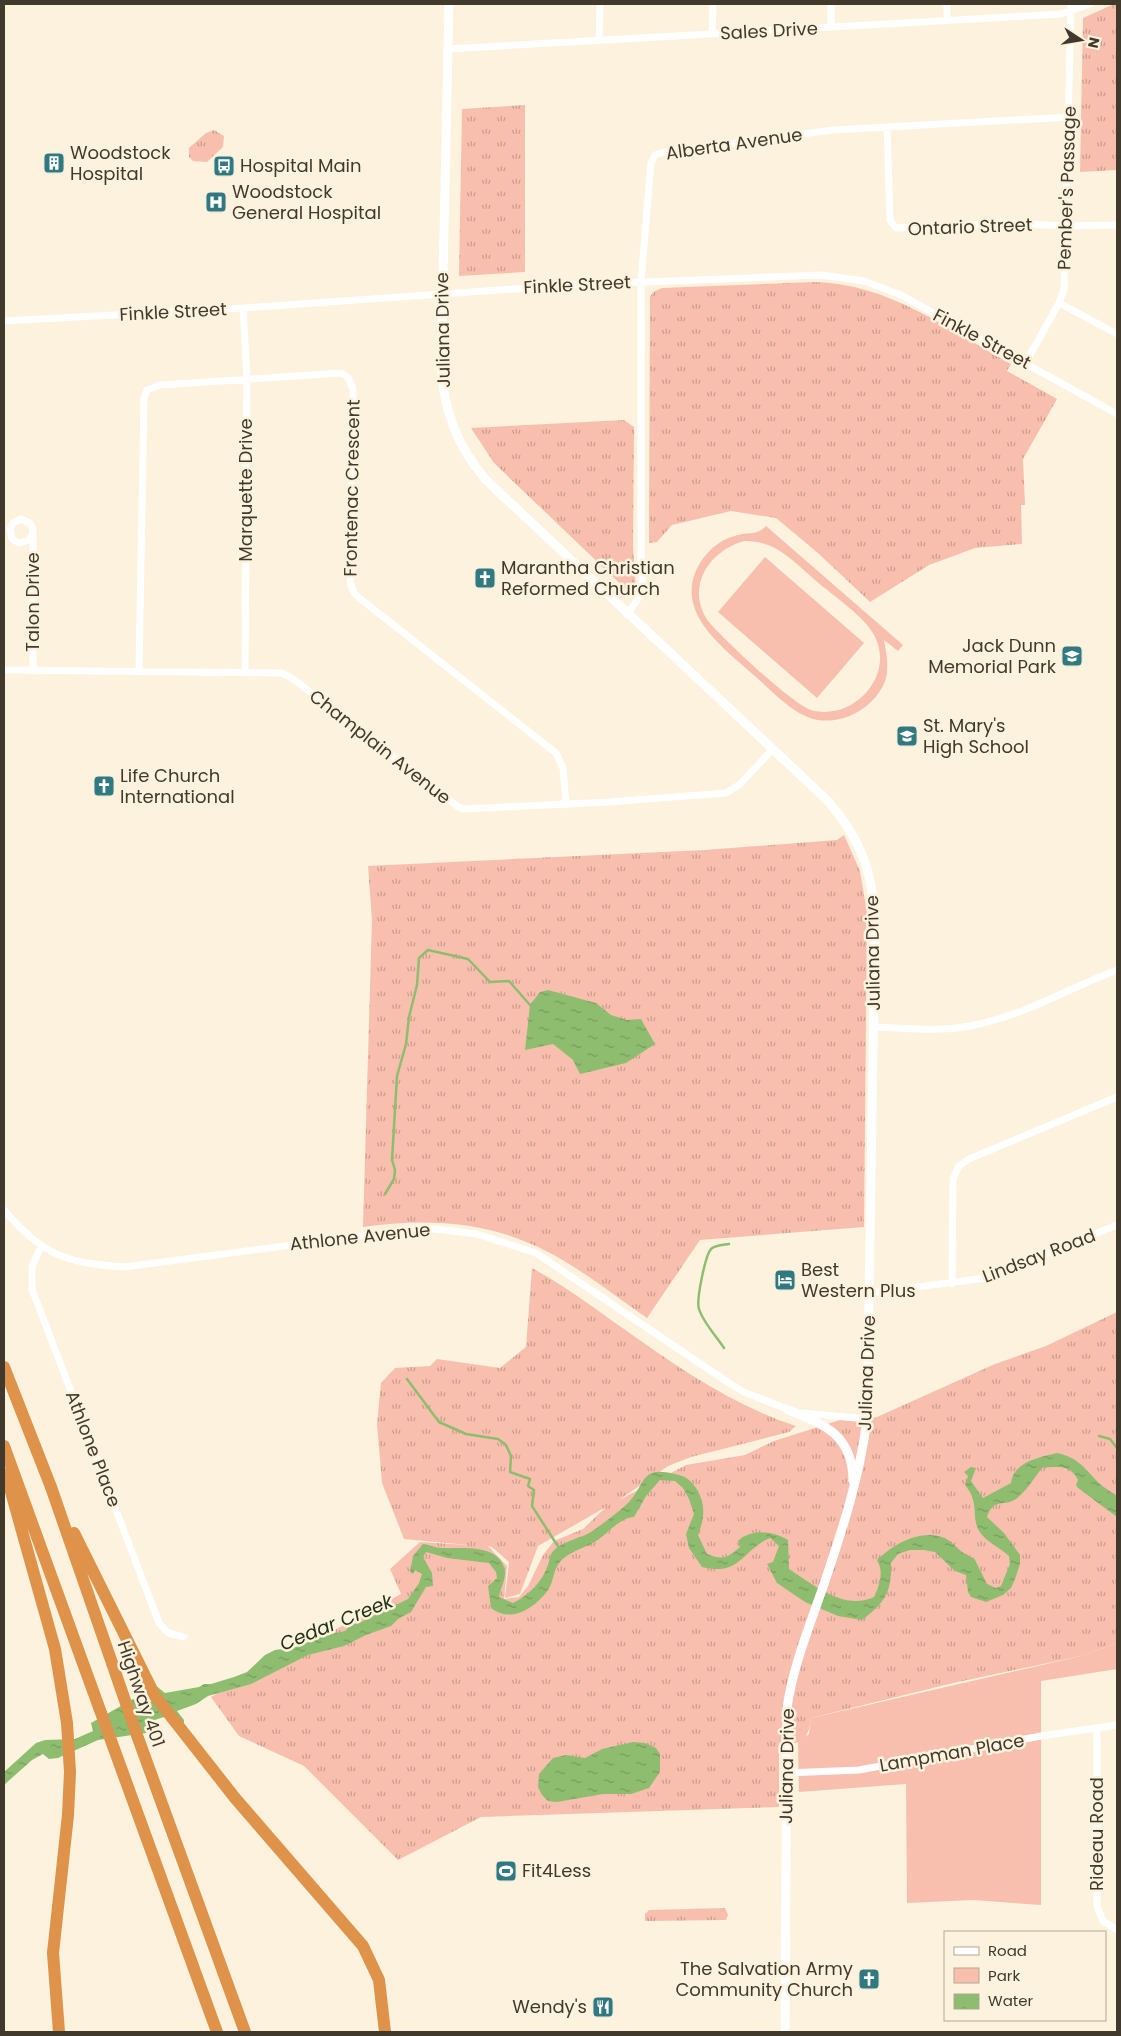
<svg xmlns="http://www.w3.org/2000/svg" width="1121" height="2036" font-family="Poppins,sans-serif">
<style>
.grass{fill:url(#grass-tufts);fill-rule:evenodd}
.park{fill:#f9bfae;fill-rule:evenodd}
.water{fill:url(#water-ripples)}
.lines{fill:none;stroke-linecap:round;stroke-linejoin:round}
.stream{stroke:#8fbd70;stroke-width:2.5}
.minor{stroke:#fff;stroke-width:7}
.tertiary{stroke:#fff;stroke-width:9}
.motorway{stroke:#de924a;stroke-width:12}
.labels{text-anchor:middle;stroke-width:5;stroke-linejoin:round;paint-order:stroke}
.street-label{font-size:18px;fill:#413a2c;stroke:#fcf2dd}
.poi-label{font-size:18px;fill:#413a2c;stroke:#fcf2dd;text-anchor:start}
.water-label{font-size:19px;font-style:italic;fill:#1e3011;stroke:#fcf2dd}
</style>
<defs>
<pattern id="grass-tufts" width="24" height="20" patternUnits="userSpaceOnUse" patternTransform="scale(1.25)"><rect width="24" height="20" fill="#f9bfae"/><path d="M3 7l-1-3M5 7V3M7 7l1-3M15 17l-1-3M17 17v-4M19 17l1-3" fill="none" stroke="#cb9c8e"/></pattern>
<pattern id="water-ripples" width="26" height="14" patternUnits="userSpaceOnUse" patternTransform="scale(1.25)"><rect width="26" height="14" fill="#8fbd70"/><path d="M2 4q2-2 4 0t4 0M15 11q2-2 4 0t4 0" fill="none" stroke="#769b5c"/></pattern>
</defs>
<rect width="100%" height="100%" fill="#fcf2dd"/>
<path class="grass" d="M1114 4H1117V170L1080 172 1083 18Z
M525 105V272L459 276 462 109Z
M214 130 224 136 223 147 207 162 193 161 189 157V148L206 133Z
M814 282C888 283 949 330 1011 364L1007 371 1057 399 1023 459 1025 505H1021L1022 544 975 548 929 565 870 602 818 553 776 518 731 511 672 525 657 542 649 543 650 297 653 292 662 288Z
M624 420 634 427 633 547 636 590 633 596 494 463 471 428Z
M844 835 860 871 867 913 864 1227 700 1240 647 1318C615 1296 583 1270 548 1252 489 1221 428 1218 363 1227L372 920 368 866 705 850 837 840Z
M532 1268C565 1286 594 1308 624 1329 677 1367 734 1406 796 1426L789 1432 691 1457 668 1466 619 1500 686 1465 745 1455 774 1441 840 1420 877 1417 995 1364 1046 1346 1117 1312V1643L1081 1656 953 1683 811 1718C808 1743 801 1741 779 1748V1807L481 1817 398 1860 304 1766 239 1736 211 1697 401 1594 390 1569 420 1542 468 1545 404 1539 382 1483 377 1424 381 1383 395 1368 430 1366 437 1359 500 1368 526 1347ZM606 1507 583 1529 554 1541 543 1555 528 1586 519 1597 504 1599 507 1566 488 1546 492 1547 509 1562 505 1598 520 1594 538 1546Z
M725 1908 728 1915 726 1920 645 1921V1914L649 1910Z"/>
<path class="park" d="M766 526 903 645 898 651 884 640C886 653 889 665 886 678 877 708 840 728 810 718 789 710 772 691 756 677 724 648 671 612 700 563 710 547 724 537 743 534 753 533 758 534 766 526ZM744 541C775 540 793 561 815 580 832 595 866 617 875 637 895 677 852 722 811 710 792 704 723 639 708 621 685 587 709 551 744 541Z
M765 557 864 643 817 698 718 612Z
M1117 1643V1669L1041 1681V1905L973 1900 907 1903 906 1784 799 1792 798 1742 809 1734 811 1718 1081 1656Z"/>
<path class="water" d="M548 990 596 1003 611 1015 627 1020 641 1019 655 1044 626 1063 580 1074 573 1060 553 1044 525 1050 530 1005 540 992Z
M1057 1453C1076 1457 1083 1466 1095 1479 1101 1486 1110 1491 1117 1496V1517L1078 1488 1076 1485 1078 1480C1070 1464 1057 1467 1042 1468 1034 1478 1026 1492 1016 1499 1004 1507 994 1497 987 1517L1004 1533 1020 1555V1564L1015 1579 1011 1588 1003 1595 986 1602 971 1597 968 1592 966 1575 955 1571 935 1552 923 1550H910L898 1554 891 1563C892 1592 885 1603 862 1620L838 1616 805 1602 777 1583 767 1564 773 1562 779 1546 770 1538C743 1549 740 1577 702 1567L689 1548 686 1534 694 1514 689 1499 683 1488 675 1481 660 1480 646 1496 634 1517C618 1518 606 1536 593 1543 582 1549 568 1552 560 1562 553 1569 554 1582 548 1590 535 1608 511 1624 491 1608L488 1586 497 1578 496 1572 489 1563 447 1558 426 1552 423 1557 432 1573 433 1586 426 1587 411 1612 398 1619 391 1626 366 1635 344 1646 308 1655 251 1684 208 1696 196 1704 177 1711 184 1720V1724L174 1714 148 1722 146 1733 98 1740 58 1758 49 1759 43 1754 32 1760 4 1785V1772L36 1743 45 1740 75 1739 93 1731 91 1723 133 1699 142 1704 162 1698 155 1685 165 1693 199 1687 204 1684H211L234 1677 247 1672 265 1655 275 1650 296 1647 323 1636 345 1631 351 1625 361 1622 408 1599 419 1583 422 1574 415 1570 413 1574 410 1572 413 1556 423 1544C430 1545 436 1548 442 1548 462 1549 500 1543 505 1571 506 1580 500 1589 499 1597L513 1603C529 1595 542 1582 548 1565 549 1561 550 1557 551 1554 559 1541 582 1539 594 1530 605 1522 617 1513 627 1504 647 1484 639 1465 675 1474 686 1476 692 1481 698 1491 706 1507 704 1520 698 1535L707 1554C723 1560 726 1559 740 1547L738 1541C752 1528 773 1531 788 1540L789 1569C814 1585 844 1611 874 1597 880 1584 884 1572 877 1560 893 1544 921 1528 945 1538 956 1544 960 1554 974 1558L987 1584 996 1588 1001 1586 1010 1564 1009 1556C999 1547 986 1542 979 1531 971 1517 980 1503 965 1485L968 1476 964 1472 971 1467 976 1468 971 1481 983 1498 1011 1483C1013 1462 1040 1457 1057 1453Z
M633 1742 645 1743 656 1748 660 1754V1772L649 1788 631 1794H603L557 1802 548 1801 542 1795 538 1787 539 1774 553 1758 566 1755 585 1758 602 1749Z"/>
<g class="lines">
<path class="stream" d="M385 1194 394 1179 395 1170 392 1160 397 1076 406 1044 409 1017 417 985 419 958 428 950 468 959 490 982 509 981 530 1005
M724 1348C716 1336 703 1322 699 1309 696 1301 705 1256 711 1249 715 1245 723 1245 729 1244
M407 1379 439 1422 466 1434 498 1439 506 1445 511 1456 510 1472 530 1479 528 1486 534 1490 532 1506 559 1548
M1099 1436 1110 1439 1117 1448"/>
<path class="minor" d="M947 20V4
M831 27V4
M712 34 713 4
M599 41 600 4
M447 49 1061 14 1090 4
M887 127 890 220 896 228 1007 223 1065 226 1117 225
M1059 303 1117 334
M243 308 247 379 245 672
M4 321 243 308 571 285 821 275 864 281 901 295 1117 414
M1026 362 1059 303 1064 289 1071 4
M626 614C649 590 641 584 641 554V282L651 163 655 155 664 152 833 130 1070 117
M4 670 281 673 292 678 457 806 463 809 609 802 726 793 739 785 772 750
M33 670V529L30 523 21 519 13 523 10 529 12 539 19 543 29 540 33 533
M139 670 144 399 147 390 160 385 341 373 348 377 353 389 350 582 354 593 358 597 556 753 563 768 566 805
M874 1027C905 1028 939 1032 970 1026 1021 1017 1069 988 1117 970
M4 1210C42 1255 66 1263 124 1267L414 1229H435L477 1234 536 1253 729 1383 744 1392 792 1411
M41 1247 32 1266V1289L159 1623 168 1633 184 1637
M952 1284 953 1179 959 1166 969 1159 1117 1097
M870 1293 986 1278 1117 1225
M802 1413 867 1419
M1097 1728V1906L1103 1921 1117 1930
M786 1773 859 1770 1041 1736 1117 1725"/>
<path class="tertiary" d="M449 4 441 367C444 411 457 446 486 480L827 800C863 841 875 878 875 932L867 1419C860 1476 842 1531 824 1584 810 1625 793 1666 787 1708L785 2032
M788 1410C824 1424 853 1435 853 1481"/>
<path class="motorway" d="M4 1367 51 1487 138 1738 245 2032
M4 1446 217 2032
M6 1474 55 1649 67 1723 70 1772 68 1815 53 1953 59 2032
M74 1533 155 1696 235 1798 363 1946 379 1980 385 2032"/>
</g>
<defs>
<g id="building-square" transform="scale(1.125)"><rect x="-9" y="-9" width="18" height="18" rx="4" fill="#317981" stroke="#fcf2dd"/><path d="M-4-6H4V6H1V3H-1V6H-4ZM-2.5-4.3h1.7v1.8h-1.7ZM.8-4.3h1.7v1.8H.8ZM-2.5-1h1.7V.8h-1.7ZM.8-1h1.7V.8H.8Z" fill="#fff"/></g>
<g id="bus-square" transform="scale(1.125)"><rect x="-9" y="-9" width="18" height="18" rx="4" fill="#317981" stroke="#fcf2dd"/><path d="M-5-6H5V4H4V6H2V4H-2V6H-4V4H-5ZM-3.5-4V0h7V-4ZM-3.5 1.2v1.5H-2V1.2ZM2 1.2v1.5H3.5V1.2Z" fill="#fff"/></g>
<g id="hospital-square" transform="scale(1.125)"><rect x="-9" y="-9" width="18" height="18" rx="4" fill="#317981" stroke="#fcf2dd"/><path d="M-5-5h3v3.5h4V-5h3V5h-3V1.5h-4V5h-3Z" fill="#fff"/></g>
<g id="church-square" transform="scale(1.125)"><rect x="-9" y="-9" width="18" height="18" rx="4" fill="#317981" stroke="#fcf2dd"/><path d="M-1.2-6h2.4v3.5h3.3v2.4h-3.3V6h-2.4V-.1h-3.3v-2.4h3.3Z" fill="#fff"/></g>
<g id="university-square" transform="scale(1.125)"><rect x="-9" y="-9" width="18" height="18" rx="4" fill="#317981" stroke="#fcf2dd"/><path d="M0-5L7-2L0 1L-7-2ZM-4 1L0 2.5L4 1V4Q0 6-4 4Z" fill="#fff"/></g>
<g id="school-square" transform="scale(1.125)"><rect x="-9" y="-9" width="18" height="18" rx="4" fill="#317981" stroke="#fcf2dd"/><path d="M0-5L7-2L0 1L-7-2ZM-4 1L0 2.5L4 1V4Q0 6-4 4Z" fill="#fff"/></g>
<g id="hotel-square" transform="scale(1.125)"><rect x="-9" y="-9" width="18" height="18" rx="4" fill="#317981" stroke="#fcf2dd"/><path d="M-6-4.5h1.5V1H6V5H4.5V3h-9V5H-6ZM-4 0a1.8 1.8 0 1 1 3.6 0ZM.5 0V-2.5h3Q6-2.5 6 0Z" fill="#fff"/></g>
<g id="stadium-square" transform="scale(1.125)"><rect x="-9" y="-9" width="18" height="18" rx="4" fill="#317981" stroke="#fcf2dd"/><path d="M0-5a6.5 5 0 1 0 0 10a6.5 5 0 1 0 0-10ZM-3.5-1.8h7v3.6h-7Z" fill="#fff"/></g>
<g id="restaurant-square" transform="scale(1.125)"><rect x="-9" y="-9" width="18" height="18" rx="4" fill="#317981" stroke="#fcf2dd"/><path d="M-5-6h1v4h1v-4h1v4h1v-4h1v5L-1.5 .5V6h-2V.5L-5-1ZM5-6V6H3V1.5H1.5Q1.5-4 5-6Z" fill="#fff"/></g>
</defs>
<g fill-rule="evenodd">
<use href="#building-square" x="54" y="163"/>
<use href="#bus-square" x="224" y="166"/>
<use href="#hospital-square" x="216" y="202"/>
<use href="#church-square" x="485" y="578"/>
<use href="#university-square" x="1072" y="656"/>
<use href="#school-square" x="907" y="736"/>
<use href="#church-square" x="104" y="786"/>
<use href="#hotel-square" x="785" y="1280"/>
<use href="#stadium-square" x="506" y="1871"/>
<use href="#church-square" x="869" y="1979"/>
<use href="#restaurant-square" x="603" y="2007"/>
</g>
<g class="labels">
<g class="street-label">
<text transform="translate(769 31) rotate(-3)" y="6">Sales Drive</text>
<text transform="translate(734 144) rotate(-8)" y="6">Alberta Avenue</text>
<text transform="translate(1067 188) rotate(-88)" y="6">Pember's Passage</text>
<text transform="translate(970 227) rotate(-2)" y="6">Ontario Street</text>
<text transform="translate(577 285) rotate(-3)" y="6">Finkle Street</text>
<text transform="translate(173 312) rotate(-3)" y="6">Finkle Street</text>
<text transform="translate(443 330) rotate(-91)" y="6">Juliana Drive</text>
<text transform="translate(982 339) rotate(28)" y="6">Finkle Street</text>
<text transform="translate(352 488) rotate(-89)" y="6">Frontenac Crescent</text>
<text transform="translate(246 490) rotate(-90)" y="6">Marquette Drive</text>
<text transform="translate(33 602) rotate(-90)" y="6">Talon Drive</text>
<text transform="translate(380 747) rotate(38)" y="6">Champlain Avenue</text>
<text transform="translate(873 953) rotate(-91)" y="6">Juliana Drive</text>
<text transform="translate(360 1237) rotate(-6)" y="6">Athlone Avenue</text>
<text transform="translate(1039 1256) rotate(-21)" y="6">Lindsay Road</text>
<text transform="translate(867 1373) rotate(-88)" y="6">Juliana Drive</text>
<text transform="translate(93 1449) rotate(69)" y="6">Athlone Place</text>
<text transform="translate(141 1694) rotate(71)" y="6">Highway 401</text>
<text transform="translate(952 1753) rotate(-10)" y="6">Lampman Place</text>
<text transform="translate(787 1766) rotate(-89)" y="6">Juliana Drive</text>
<text transform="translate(1097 1834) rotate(-90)" y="6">Rideau Road</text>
</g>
<g class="poi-label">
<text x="70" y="159">Woodstock<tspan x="70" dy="21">Hospital</tspan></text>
<text x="240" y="172">Hospital Main</text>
<text x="232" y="198">Woodstock<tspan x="232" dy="21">General Hospital</tspan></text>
<text x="501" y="574">Marantha Christian<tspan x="501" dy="21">Reformed Church</tspan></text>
<text x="1056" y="652" text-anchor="end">Jack Dunn<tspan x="1056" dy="21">Memorial Park</tspan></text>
<text x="923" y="732">St. Mary's<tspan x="923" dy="21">High School</tspan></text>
<text x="120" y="782">Life Church<tspan x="120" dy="21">International</tspan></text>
<text x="801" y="1276">Best<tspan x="801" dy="21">Western Plus</tspan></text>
<text x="522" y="1877">Fit4Less</text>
<text x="853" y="1975" text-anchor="end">The Salvation Army<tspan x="853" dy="21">Community Church</tspan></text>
<text x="587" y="2013" text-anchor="end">Wendy's</text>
</g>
<g class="water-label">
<text transform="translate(336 1622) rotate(-22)" y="7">Cedar Creek</text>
</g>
</g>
<rect width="1121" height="2036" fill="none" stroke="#413a2c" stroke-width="10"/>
<rect x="944" y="1931" width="162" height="90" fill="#fcf2dd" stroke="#b1a896"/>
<rect x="954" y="1947" width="25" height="8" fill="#ffffff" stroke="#b1a896"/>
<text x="988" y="1956" font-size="15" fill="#413a2c">Road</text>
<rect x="954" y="1968" width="25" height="15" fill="#f9bfae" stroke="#b1a896"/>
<text x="988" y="1981" font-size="15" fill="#413a2c">Park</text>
<rect x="954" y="1994" width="25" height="15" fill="url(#water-ripples)" stroke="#b1a896"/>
<text x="988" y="2006" font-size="15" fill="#413a2c">Water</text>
<g transform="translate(1081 40) rotate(102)" stroke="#fcf2dd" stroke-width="4" paint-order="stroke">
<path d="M0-4L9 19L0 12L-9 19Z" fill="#413a2c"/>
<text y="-8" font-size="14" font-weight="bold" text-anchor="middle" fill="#413a2c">N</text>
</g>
</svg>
